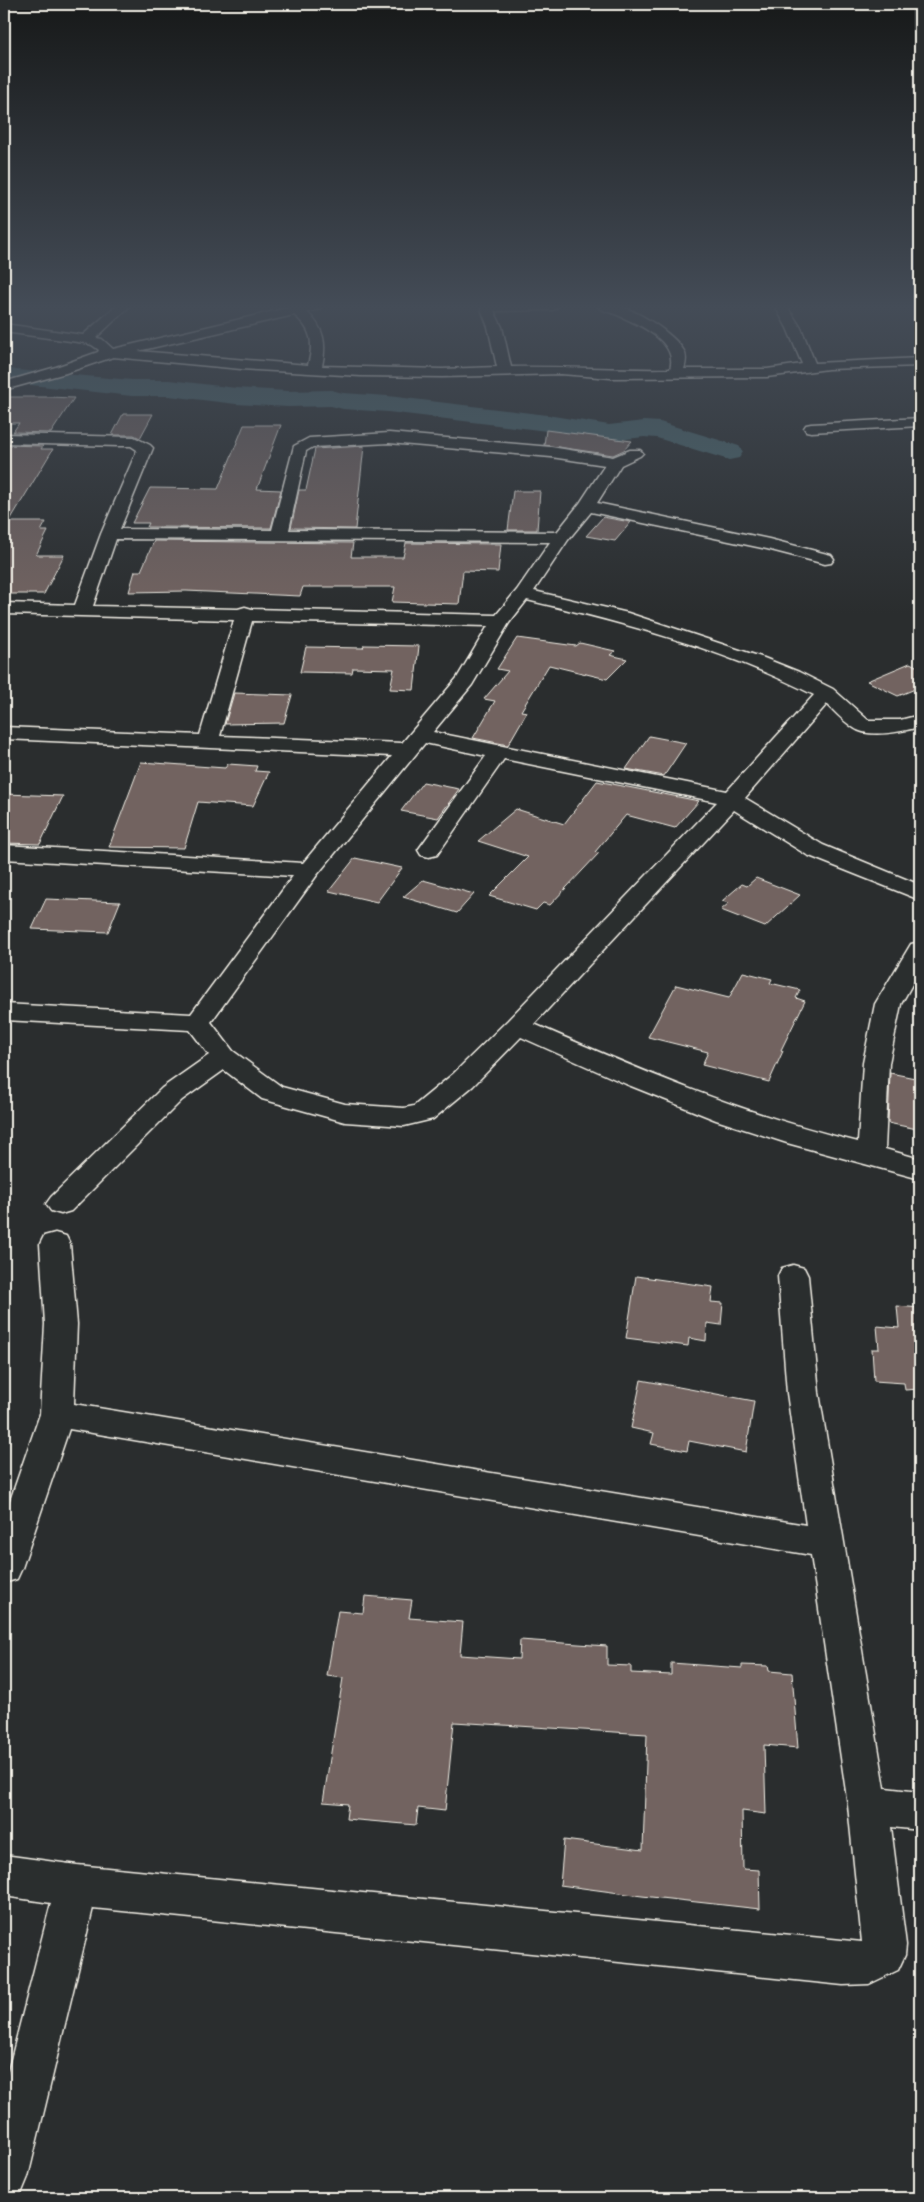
<svg xmlns="http://www.w3.org/2000/svg" width="924" height="2202" font-family="'Shantell Sans',sans-serif">
<style>
.lines{fill:none;stroke-linecap:round;stroke-linejoin:round}
.river{fill:#48656b;fill-rule:evenodd}
.building{fill:#726461;stroke:#f4f1e8}
.street-casing{stroke:#f4f1e8;stroke-width:3}
.street{fill:#2a2d2e;fill-rule:evenodd}
</style>
<rect width="100%" height="100%" fill="#2a2d2e"/>
<filter id="ink" filterUnits="userSpaceOnUse"><feTurbulence type="fractalNoise" baseFrequency=".02" numOctaves="2"/><feDisplacementMap in="SourceGraphic" scale="10" xChannelSelector="R" yChannelSelector="G"/><feConvolveMatrix kernelMatrix="1 2 1 2 8 2 1 2 1" color-interpolation-filters="sRGB"/></filter>
<g filter="url(#ink)">
<g class="lines">
<path class="river" d="M4 367 16 370 132 380H169L236 388 288 391 331 390 343 393 388 396 547 415 609 425 644 421 660 422 739 446 743 452 739 458 729 460 657 438 644 437 609 441 547 431 388 412 343 409 331 406 288 407 236 404 169 396H132L4 382Z"/>
</g>
<path class="building" d="M4 397H48L74 398 51 433 13 432 19 423H4Z
M123 414H153L140 438 134 435H112Z
M244 425H281L257 489 281 490 271 528 147 527 149 523H132L150 488 218 489Z
M546 430 632 441 624 450 613 455 544 445Z
M4 445 43 446 41 449H53L9 522H46L41 531H48L36 555H64L44 594H4Z
M364 446 355 529 291 528 299 490H306L315 449Z
M513 491H540L537 530H508Z
M603 517 619 520 631 522 615 541 586 536Z
M154 541 353 543 351 557H403L406 543 501 544 498 572 463 571 459 604 392 602 395 587H303L300 596 186 591 129 592 135 571H141Z
M517 638 576 646 580 643 615 651 610 655 627 659 607 679 549 665 521 711 527 712 508 745 473 738 495 701 484 699 508 671 497 669Z
M364 645 419 646 414 690 390 689 394 669 353 668 352 673 300 672 306 647 363 648Z
M910 663 920 668V687L898 696 867 681Z
M234 693 292 695 284 723 225 724Z
M649 736 686 743 664 776 626 769Z
M141 762 225 768 228 764 257 766 255 771 269 772 253 806 198 802 184 848 109 847Z
M597 781 699 801 675 828 626 815 595 852 599 853 550 905 543 903 536 910 489 896 528 857 478 841 516 809 564 824Z
M423 782 459 789 438 818 401 811Z
M4 794 63 796 40 844 4 843Z
M355 858 402 868 377 902 329 891Z
M756 878 800 895 765 927 721 910 729 903 722 901 742 884 747 886Z
M423 880 474 894 457 913 403 897Z
M46 899 120 902 108 932 32 929Z
M743 972 772 979 770 983 800 990 796 998 805 1001 781 1050 783 1051 769 1082 702 1065 708 1052 648 1037 676 985 729 998Z
M890 1073 920 1079V1118L917 1129 888 1123Z
M636 1276 713 1287 711 1302 723 1303 721 1325 707 1323 706 1341 689 1338 688 1346 626 1338Z
M897 1306 920 1308V1389L905 1390 904 1383 874 1381 872 1349H879L877 1326 899 1328Z
M641 1380 754 1401 746 1452 689 1441 687 1451 651 1444 654 1433 631 1428Z
M365 1596 412 1600 409 1618 463 1622 460 1655 519 1659 520 1640 607 1646V1665L631 1666V1673L671 1675V1663L742 1668V1665L768 1666 769 1671 792 1673 798 1748 764 1745 766 1814 742 1811 743 1869 759 1870 760 1909 642 1896 560 1885 564 1840 643 1850 647 1734 454 1722 445 1811 418 1808 416 1825 346 1819 348 1804 323 1802 343 1678 327 1676 338 1611 363 1613Z"/>
<g class="lines">
<g class="street-casing">
<path id="street" d="M116 306H130L96 338 102 339 113 349 296 306H323L321 309 307 312C324 328 327 343 322 366L442 369 497 367 488 327 480 306H559L553 310 494 311 502 327 511 367C564 366 617 370 670 369 679 341 636 323 615 314 609 312 602 311 598 306 604 306 611 305 617 306 636 309 674 334 684 351 687 357 686 363 684 369H767L802 364 787 328 775 306H787L801 328 815 363 920 358V366L828 369 767 377 611 378 561 374 442 377 361 376 241 369 113 357 66 373 4 390V382L56 367 98 352 99 350 92 345 85 343 4 332V324L83 335ZM294 315C312 329 314 343 308 365L138 351Z
M920 418V426L811 432 806 431 804 428 806 425 811 424Z
M389 433 551 447 613 457 630 450H640L643 453 640 456 621 465 597 503 769 539 831 555 834 559 831 563 825 564 767 549 591 512 568 540 534 591 628 613 764 658 799 672 833 689 868 720H900L920 715V727C903 731 869 739 854 728 844 722 835 712 827 704L745 798 823 845 920 885V900L807 855 734 810 534 1024C642 1071 742 1114 858 1142L863 1063 875 1004 911 944 920 942V970L901 1004 889 1063 885 1149 920 1159V1179L787 1143 716 1120 626 1084 521 1037 473 1086 433 1119 404 1126 345 1122 262 1099 224 1070 182 1100 71 1211 61 1214 51 1211 46 1204 51 1197 162 1088 209 1055 190 1030 4 1020V1004L191 1014 293 876 4 859V845L303 863 392 756 4 739V727L200 735 234 620 4 614V603L75 605 101 534 137 450 131 446H119L4 443V434L134 437 150 445 153 448 120 529 272 530 294 446 309 438ZM389 443 551 457 605 465 580 503 557 532 289 530 306 451 313 447ZM116 539 550 542 517 590 496 615 252 609 245 607 238 609 93 606ZM527 600C625 623 724 649 814 695L727 791 433 732 472 685 509 623ZM252 621 488 626 457 678 402 743 220 736ZM425 743 486 756 418 850 421 855 429 857 437 855 504 759 717 802 508 1020 453 1074 414 1106 404 1108 345 1104 282 1087 233 1051 211 1022 317 875Z
M55 1233 66 1236 70 1244 77 1324 74 1404 806 1525 787 1393 778 1276 782 1268 793 1265 804 1268 808 1276 819 1393 885 1788 920 1792V1830L891 1827 906 1945 905 1955 898 1970 869 1984 843 1985 93 1908 28 2177 21 2194 10 2198H4V2087L51 1903 4 1896V1855L77 1865 862 1942 848 1805 811 1555 69 1429 22 1568 17 1579 4 1583V1518L40 1414 45 1324 40 1244 44 1236Z"/>
</g>
<use href="#street" class="street"/>
</g>
</g>
<linearGradient id="sky" x2="0" y2="1"><stop stop-color="#171919"/><stop offset="0.5" stop-color="#444c57"/><stop offset="1" stop-color="#444c57" stop-opacity="0"/></linearGradient>
<rect width="924" height="614" fill="url(#sky)"/>
<rect width="924" height="2202" fill="none" stroke="#2a2d2e" stroke-width="20"/>
<rect x="10" y="10" width="904" height="2182" fill="none" stroke="#f4f1e8" stroke-width="2" filter="url(#ink)"/>
</svg>
